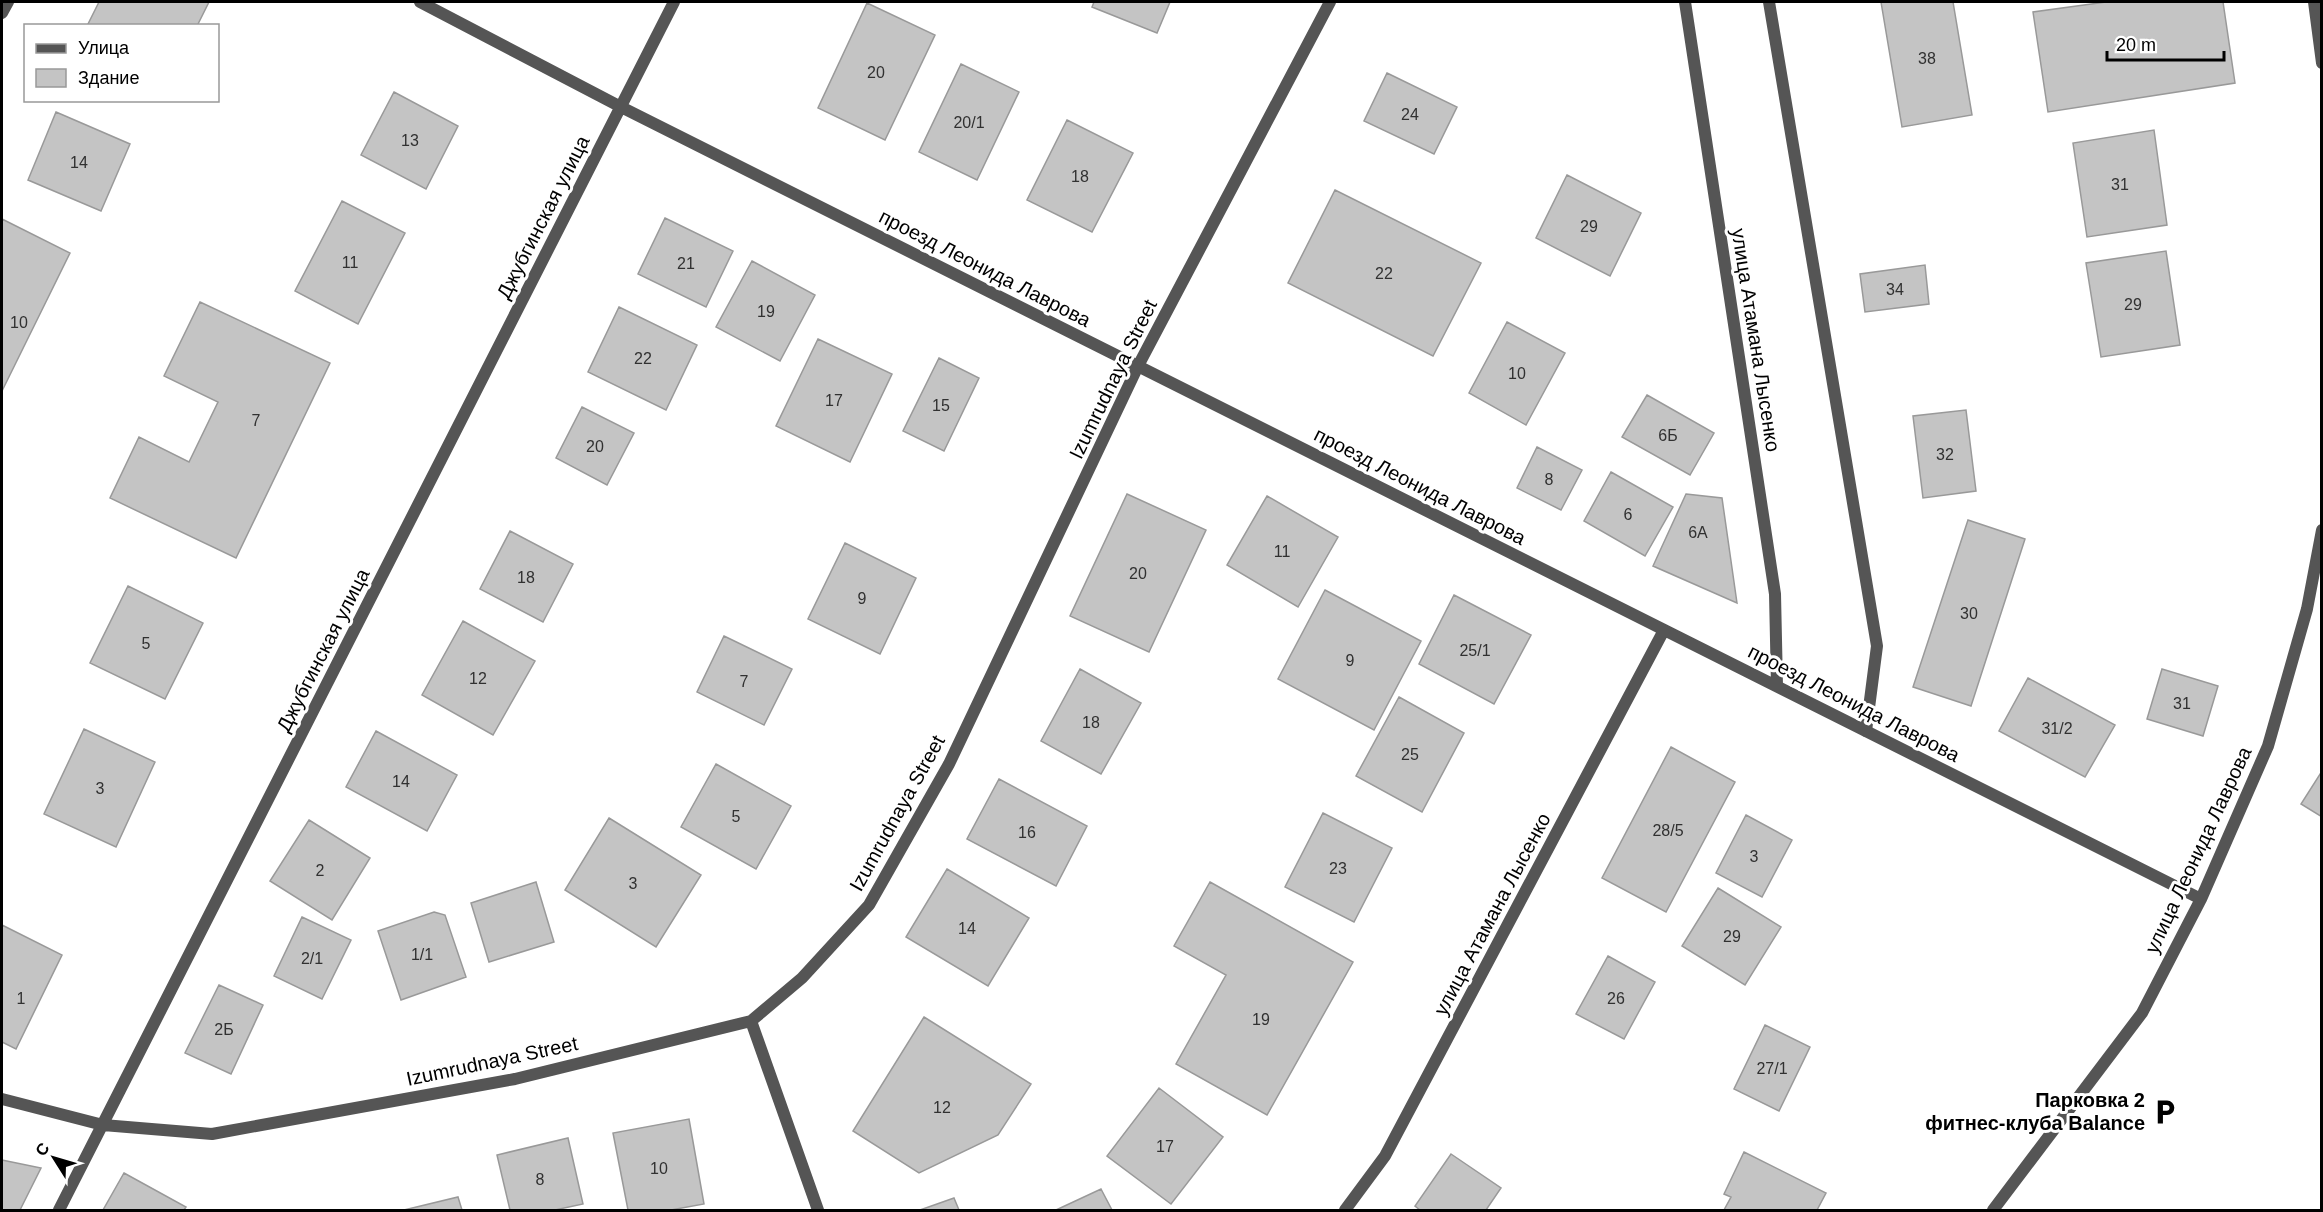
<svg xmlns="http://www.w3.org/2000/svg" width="2323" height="1212" font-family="Arial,sans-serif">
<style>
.building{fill:#c4c4c4;stroke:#999;stroke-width:1.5}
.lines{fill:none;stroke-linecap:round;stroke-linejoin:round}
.service{stroke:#555;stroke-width:12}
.minor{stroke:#555;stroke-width:12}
.labels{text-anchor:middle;stroke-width:6;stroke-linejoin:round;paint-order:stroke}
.number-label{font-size:16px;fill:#313131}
.street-label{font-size:20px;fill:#000;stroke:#fff}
.poi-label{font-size:20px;font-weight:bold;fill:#000;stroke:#fff;text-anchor:end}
</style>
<rect width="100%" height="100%" fill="#fff"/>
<path class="building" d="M99 2H209L197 26H87Z
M1094 2H1170L1157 33 1092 7Z
M1881 2H1953L1972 115 1902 127Z
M2106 2H2223L2235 83 2048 112 2033 12Z
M867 3 935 35 885 140 818 108Z
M961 64 1019 92 977 180 919 152Z
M1387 73 1457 107 1434 154 1364 121Z
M394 92 458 126 426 189 361 155Z
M56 112 130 144 101 211 28 180Z
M1067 120 1133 153 1092 232 1027 200Z
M2154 130 2167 225 2087 237 2073 143Z
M1567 175 1641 213 1610 276 1536 238Z
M1335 190 1481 263 1433 356 1288 283Z
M342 201 405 233 358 324 295 291Z
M665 218 733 251 706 307 638 274Z
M2 219 70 253 2 391Z
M2166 251 2180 345 2101 357 2086 263Z
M752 261 815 295 780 361 716 327Z
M1925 265 1929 304 1865 312 1860 274Z
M200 302 330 363 236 558 110 498 139 437 189 462 218 402 164 376Z
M619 307 697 345 666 410 588 372Z
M1507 322 1565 353 1526 425 1469 393Z
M818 339 892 374 850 462 776 426Z
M939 358 979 378 944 451 903 431Z
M1647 395 1714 433 1690 475 1622 437Z
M582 407 634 433 607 485 556 458Z
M1966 410 1976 491 1923 498 1913 416Z
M1537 447 1582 470 1561 510 1517 488Z
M1611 472 1673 507 1645 556 1584 521Z
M1127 494 1206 530 1149 652 1070 616Z
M1686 494 1722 498 1737 603 1653 566Z
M1267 496 1338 537 1298 607 1227 565Z
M1968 520 2025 539 1971 706 1913 687Z
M510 531 573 564 543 622 480 589Z
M845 543 916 578 880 654 808 619Z
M128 586 203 623 165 699 90 663Z
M1325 590 1421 641 1374 730 1278 679Z
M1454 595 1531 635 1494 704 1419 664Z
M463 621 535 661 493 735 422 695Z
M724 636 792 669 764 725 697 692Z
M1080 669 1141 703 1101 774 1041 741Z
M2162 669 2218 686 2203 736 2147 719Z
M2028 678 2115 725 2085 777 1999 731Z
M1399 697 1464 733 1422 812 1356 776Z
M84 729 155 762 116 847 44 814Z
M376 731 457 775 427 831 346 787Z
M1671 747 1735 782 1666 912 1602 878Z
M716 764 791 806 756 869 681 827Z
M2322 771V817L2301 804Z
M999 779 1087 826 1056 886 967 839Z
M1323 813 1392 848 1354 922 1285 887Z
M1746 815 1792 840 1762 897 1716 873Z
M609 818 701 875 656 947 565 890Z
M309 820 370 858 332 920 270 881Z
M947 869 1029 918 988 986 906 937Z
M536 882 554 942 489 962 471 903Z
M1210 882 1353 962 1267 1115 1176 1064 1226 975 1174 946Z
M1718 888 1781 927 1745 985 1682 946Z
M434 912 445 915 466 977 401 1000 378 931Z
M302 917 351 940 322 999 274 976Z
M2 925 62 955 16 1049 2 1042Z
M1608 956 1655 982 1624 1039 1576 1014Z
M219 985 263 1005 231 1074 185 1053Z
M924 1017 1031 1084 998 1135 919 1173 853 1131Z
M1765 1025 1810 1047 1779 1111 1734 1089Z
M1159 1088 1223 1137 1171 1204 1107 1156Z
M689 1119 704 1204 671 1210H628L613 1133Z
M568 1138 583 1204 555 1210H510L497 1155Z
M1744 1152 1826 1193 1817 1210H1724L1731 1197 1724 1194Z
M1451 1154 1501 1188 1486 1210H1420L1415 1206Z
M2 1160 41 1168 20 1210H2Z
M124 1173 186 1207 184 1210H103Z
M1101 1189 1112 1210H1056Z
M458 1197 462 1210H404Z
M954 1198 959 1210H920Z"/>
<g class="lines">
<path class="service" d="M1769 2 1877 646 1866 731"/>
<path class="minor" d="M420 2 621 107 2201 899
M1685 2 1775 594 1777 686
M2314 2 2322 63
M2 13 8 2
M751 1021 818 1210
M2 1099 103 1125 212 1134 515 1079 751 1021 802 978 869 905 949 764 1138 366 1330 2
M59 1210 674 2
M1345 1210 1385 1156 1664 630
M1993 1210 2142 1013 2201 899 2268 746 2307 609 2322 530"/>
</g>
<defs>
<g id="parking-bare" transform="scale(2.07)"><path d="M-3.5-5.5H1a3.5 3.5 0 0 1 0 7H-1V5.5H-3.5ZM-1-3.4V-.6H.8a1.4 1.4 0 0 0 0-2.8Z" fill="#000" stroke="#fff" stroke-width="2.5" paint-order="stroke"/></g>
</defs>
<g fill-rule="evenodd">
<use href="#parking-bare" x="2165" y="1112"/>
</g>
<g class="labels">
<g class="number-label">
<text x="1927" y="64">38</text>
<text x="876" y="78">20</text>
<text x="1410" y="120">24</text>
<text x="969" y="128">20/1</text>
<text x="410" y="146">13</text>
<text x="79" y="168">14</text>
<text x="1080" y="182">18</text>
<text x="2120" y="190">31</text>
<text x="1589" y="232">29</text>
<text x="350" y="268">11</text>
<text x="686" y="269">21</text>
<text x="1384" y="279">22</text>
<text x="1895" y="295">34</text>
<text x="2133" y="310">29</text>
<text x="766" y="317">19</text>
<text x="19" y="328">10</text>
<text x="643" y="364">22</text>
<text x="1517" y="379">10</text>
<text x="834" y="406">17</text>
<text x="941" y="411">15</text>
<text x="256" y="426">7</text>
<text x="1668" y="441">6Б</text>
<text x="595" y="452">20</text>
<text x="1945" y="460">32</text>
<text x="1549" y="485">8</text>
<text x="1628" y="520">6</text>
<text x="1698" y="538">6А</text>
<text x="1282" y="557">11</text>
<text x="1138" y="579">20</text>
<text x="526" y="583">18</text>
<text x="862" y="604">9</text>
<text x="1969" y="619">30</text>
<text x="146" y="649">5</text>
<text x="1475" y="656">25/1</text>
<text x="1350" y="666">9</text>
<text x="478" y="684">12</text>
<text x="744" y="687">7</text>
<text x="2182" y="709">31</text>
<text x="1091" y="728">18</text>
<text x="2057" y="734">31/2</text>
<text x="1410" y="760">25</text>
<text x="401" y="787">14</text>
<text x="100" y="794">3</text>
<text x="736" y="822">5</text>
<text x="1668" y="836">28/5</text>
<text x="1027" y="838">16</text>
<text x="1754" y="862">3</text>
<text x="1338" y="874">23</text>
<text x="320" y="876">2</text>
<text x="633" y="889">3</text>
<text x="967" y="934">14</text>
<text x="1732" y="942">29</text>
<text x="422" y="960">1/1</text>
<text x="312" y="964">2/1</text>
<text x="21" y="1004">1</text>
<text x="1616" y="1004">26</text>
<text x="1261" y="1025">19</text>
<text x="224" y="1035">2Б</text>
<text x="1772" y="1074">27/1</text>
<text x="942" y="1113">12</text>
<text x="1165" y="1152">17</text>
<text x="659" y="1174">10</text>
<text x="540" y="1185">8</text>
</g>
<g class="street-label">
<text transform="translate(543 217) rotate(-63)" y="7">Джубгинская улица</text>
<text transform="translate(985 268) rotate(27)" y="7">проезд Леонида Лаврова</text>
<text transform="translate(1756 340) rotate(81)" y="7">улица Атамана Лысенко</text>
<text transform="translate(1113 379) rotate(-64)" y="7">Izumrudnaya Street</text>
<text transform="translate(1420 486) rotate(27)" y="7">проезд Леонида Лаврова</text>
<text transform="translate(323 650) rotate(-63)" y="7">Джубгинская улица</text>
<text transform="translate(1854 703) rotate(27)" y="7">проезд Леонида Лаврова</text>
<text transform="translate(897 813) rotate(-61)" y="7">Izumrudnaya Street</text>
<text transform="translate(2198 850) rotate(-65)" y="7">улица Леонида Лаврова</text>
<text transform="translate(1492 914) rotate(-62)" y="7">улица Атамана Лысенко</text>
<text transform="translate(492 1061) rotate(-12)" y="7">Izumrudnaya Street</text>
</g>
<g class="poi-label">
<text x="2145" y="1107">Парковка 2<tspan x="2145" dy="23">фитнес-клуба Balance</tspan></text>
</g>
</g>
<rect width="2323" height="1212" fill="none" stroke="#000000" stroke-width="6"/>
<rect x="24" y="24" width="195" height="78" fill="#ffffff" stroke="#999999" stroke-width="1.5"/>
<rect x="36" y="44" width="30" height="9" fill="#555555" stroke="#999999" stroke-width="1.5"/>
<text x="78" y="54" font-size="18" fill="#000000">Улица</text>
<rect x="36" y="69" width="30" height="18" fill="#c4c4c4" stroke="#999999" stroke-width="1.5"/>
<text x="78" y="84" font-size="18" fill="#000000">Здание</text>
<g transform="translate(54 1158) rotate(307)" stroke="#ffffff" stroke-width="4.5" paint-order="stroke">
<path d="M0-4.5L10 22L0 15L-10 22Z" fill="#000000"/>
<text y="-9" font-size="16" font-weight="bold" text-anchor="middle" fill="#000000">С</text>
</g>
<path d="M2107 51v9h117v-9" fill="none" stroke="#000000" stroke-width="3"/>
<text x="2116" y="51" font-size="18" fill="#000000" stroke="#ffffff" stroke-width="4.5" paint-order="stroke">20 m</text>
</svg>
